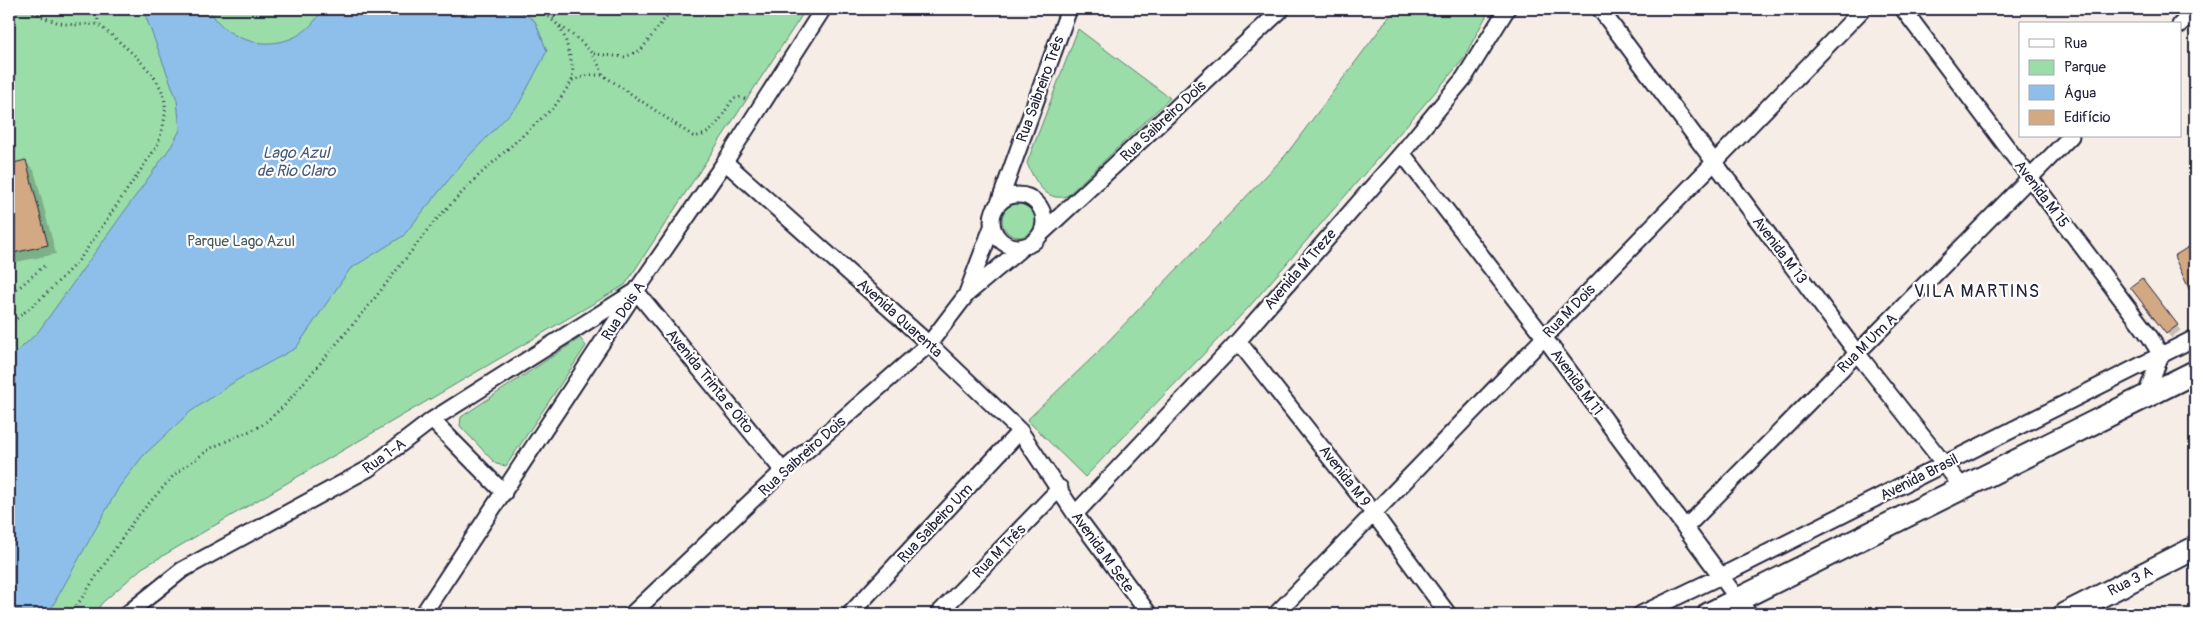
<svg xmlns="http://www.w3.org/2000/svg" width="2204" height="623" font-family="Pangolin,sans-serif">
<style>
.green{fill:#9adda8;stroke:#5e8072}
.water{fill:#8ebfea;stroke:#6380a4}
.shadow{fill:#0003}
.building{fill:#d3a984;stroke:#22223b}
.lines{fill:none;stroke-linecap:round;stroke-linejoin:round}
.minor-casing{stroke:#22223b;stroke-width:19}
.primary-casing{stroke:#22223b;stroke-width:26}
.path{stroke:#22223b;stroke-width:3;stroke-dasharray:1 4;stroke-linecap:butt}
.minor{stroke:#fff;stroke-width:15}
.primary{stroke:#fff;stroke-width:22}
.labels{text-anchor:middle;stroke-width:4.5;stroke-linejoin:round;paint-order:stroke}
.street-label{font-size:15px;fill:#22223b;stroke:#fff}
.park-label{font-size:15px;fill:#465a5c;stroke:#fff}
.water-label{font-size:16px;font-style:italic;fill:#485978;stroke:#fff}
.quarter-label{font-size:18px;letter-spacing:1px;fill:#22223b;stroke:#fff}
</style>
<rect width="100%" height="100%" fill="#f6eee6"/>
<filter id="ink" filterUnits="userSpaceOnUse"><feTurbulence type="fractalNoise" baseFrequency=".02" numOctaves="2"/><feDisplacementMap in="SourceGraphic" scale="10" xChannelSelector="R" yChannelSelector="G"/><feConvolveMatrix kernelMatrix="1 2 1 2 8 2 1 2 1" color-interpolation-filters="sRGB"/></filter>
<g filter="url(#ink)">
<path class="green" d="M9 9H806L625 285 142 568 102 603 94 614H9Z
M1395 9H1490L1462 61 1249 307 1085 477 1027 420 1094 356 1285 156Z
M1078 29 1170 98 1067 196C1046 203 1034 180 1027 163Z
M1002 220a17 17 0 1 1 34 0a17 17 0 1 1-34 0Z
M580 338 586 346 506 466 496 464 460 426 461 417Z"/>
<path class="water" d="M143 9H209C232 53 300 56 322 9H517L535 21 547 51 519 104 464 161 403 236 350 269 296 348 237 380 190 412 143 456 119 487 48 614H9V359L38 332 172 145 180 130 177 100Z"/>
<path class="shadow" d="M25 162 34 170 56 254 11 263 13 274 9 275V165Z
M2190 248 2195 253V299L2175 257Z
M2146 284 2181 330 2171 338 2132 287Z"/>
<path class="building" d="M26 160 48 245 9 254V164Z
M2190 246 2195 255V302L2174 256Z
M2142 278 2178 325 2166 334 2130 287Z"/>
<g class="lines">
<g class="minor-casing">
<path id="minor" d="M1600 9 1857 353 1963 488
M1903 9 2150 337 2161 355 2145 397
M2180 25 2195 10
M1402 153 1544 337 1749 614
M725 162 929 344 1020 431 1075 514 1149 614
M992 221a26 26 0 1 1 52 0a26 26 0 1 1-52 0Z
M999 203 1069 9
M1043 232 1282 9
M967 293 992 227
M1238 341 1374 514 1448 614
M432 420 504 493
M1075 514 1238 341 1402 153 1464 78 1507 9
M1685 528 2071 136
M127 614 182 570 368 469 432 420 636 291 783 471
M423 614 636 291 725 162 823 9
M632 614 783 471 929 344 967 294 1023 247
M850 614 1020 431
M938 614 1060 488
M1276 614 1863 9
M1641 614 1721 576 2195 338"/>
</g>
<g class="primary-casing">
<path id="primary" d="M1709 614 2195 372
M2065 614 2195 548"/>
</g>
<path class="path" d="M97 9 98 24
M548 9 556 21
M560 26C580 40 594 50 603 75
M594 54 625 57 641 50 672 9
M572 81 588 75H603L693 136C714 138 722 114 733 99L741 97 747 100
M9 296 44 266
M9 325 43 297 80 259 157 146C162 131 168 114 164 97 157 70 118 41 98 24 65 26 57 25 28 9
M71 614 135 519 174 475 211 448 261 426 284 406 371 303 434 222 477 177 555 106 572 81 573 68 565 38 559 26 540 9"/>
<use href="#minor" class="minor"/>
<use href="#primary" class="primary"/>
</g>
</g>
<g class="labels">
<g class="street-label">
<text transform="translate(1040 89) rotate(-70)" y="5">Rua Saibreiro Três</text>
<text transform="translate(1163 121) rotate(-43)" y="5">Rua Saibreiro Dois</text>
<text transform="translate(2042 194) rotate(53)" y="5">Avenida M 15</text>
<text transform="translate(1780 250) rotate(53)" y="5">Avenida M 13</text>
<text transform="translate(1300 269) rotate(-49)" y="5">Avenida M Treze</text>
<text transform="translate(623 311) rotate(-57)" y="5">Rua Dois A</text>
<text transform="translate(1569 311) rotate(-46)" y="5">Rua M Dois</text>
<text transform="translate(900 318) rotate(42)" y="5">Avenida Quarenta</text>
<text transform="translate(1867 343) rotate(-45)" y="5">Rua M Um A</text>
<text transform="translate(710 381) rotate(51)" y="5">Avenida Trinta e Oito</text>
<text transform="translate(1577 382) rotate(54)" y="5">Avenida M 11</text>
<text transform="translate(384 456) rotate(-36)" y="5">Rua 1-A</text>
<text transform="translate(802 456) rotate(-42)" y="5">Rua Saibreiro Dois</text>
<text transform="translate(1345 476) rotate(52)" y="5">Avenida M 9</text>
<text transform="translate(1919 477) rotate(-27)" y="5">Avenida Brasil</text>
<text transform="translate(935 523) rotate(-47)" y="5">Rua Saibeiro Um</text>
<text transform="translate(999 551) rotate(-46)" y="5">Rua M Três</text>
<text transform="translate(1103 552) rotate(54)" y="5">Avenida M Sete</text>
<text transform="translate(2130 581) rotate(-27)" y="5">Rua 3 A</text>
</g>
<g class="park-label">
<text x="241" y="246">Parque Lago Azul</text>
</g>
<g class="water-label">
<text x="296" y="158">Lago Azul<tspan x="296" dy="18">de Rio Claro</tspan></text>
</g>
<g class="quarter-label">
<text x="1977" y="297">VILA MARTINS</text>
</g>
</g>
<rect width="2204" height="623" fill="none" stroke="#fff" stroke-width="30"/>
<rect x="15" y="15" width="2174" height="593" fill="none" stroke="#22223b" stroke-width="2" filter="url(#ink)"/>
<rect x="2019" y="22" width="162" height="115" fill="#ffffff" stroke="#a7a7b1"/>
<rect x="2029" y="39" width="25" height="8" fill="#ffffff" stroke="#a7a7b1"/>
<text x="2064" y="48" font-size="15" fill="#22223b">Rua</text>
<rect x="2029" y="60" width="25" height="15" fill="#9adda8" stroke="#a7a7b1"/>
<text x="2064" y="72" font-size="15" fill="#22223b">Parque</text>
<rect x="2029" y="85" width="25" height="15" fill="#8ebfea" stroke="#a7a7b1"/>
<text x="2064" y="98" font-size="15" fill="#22223b">Água</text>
<rect x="2029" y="110" width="25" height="15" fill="#d3a984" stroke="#a7a7b1"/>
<text x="2064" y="122" font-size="15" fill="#22223b">Edifício</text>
</svg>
